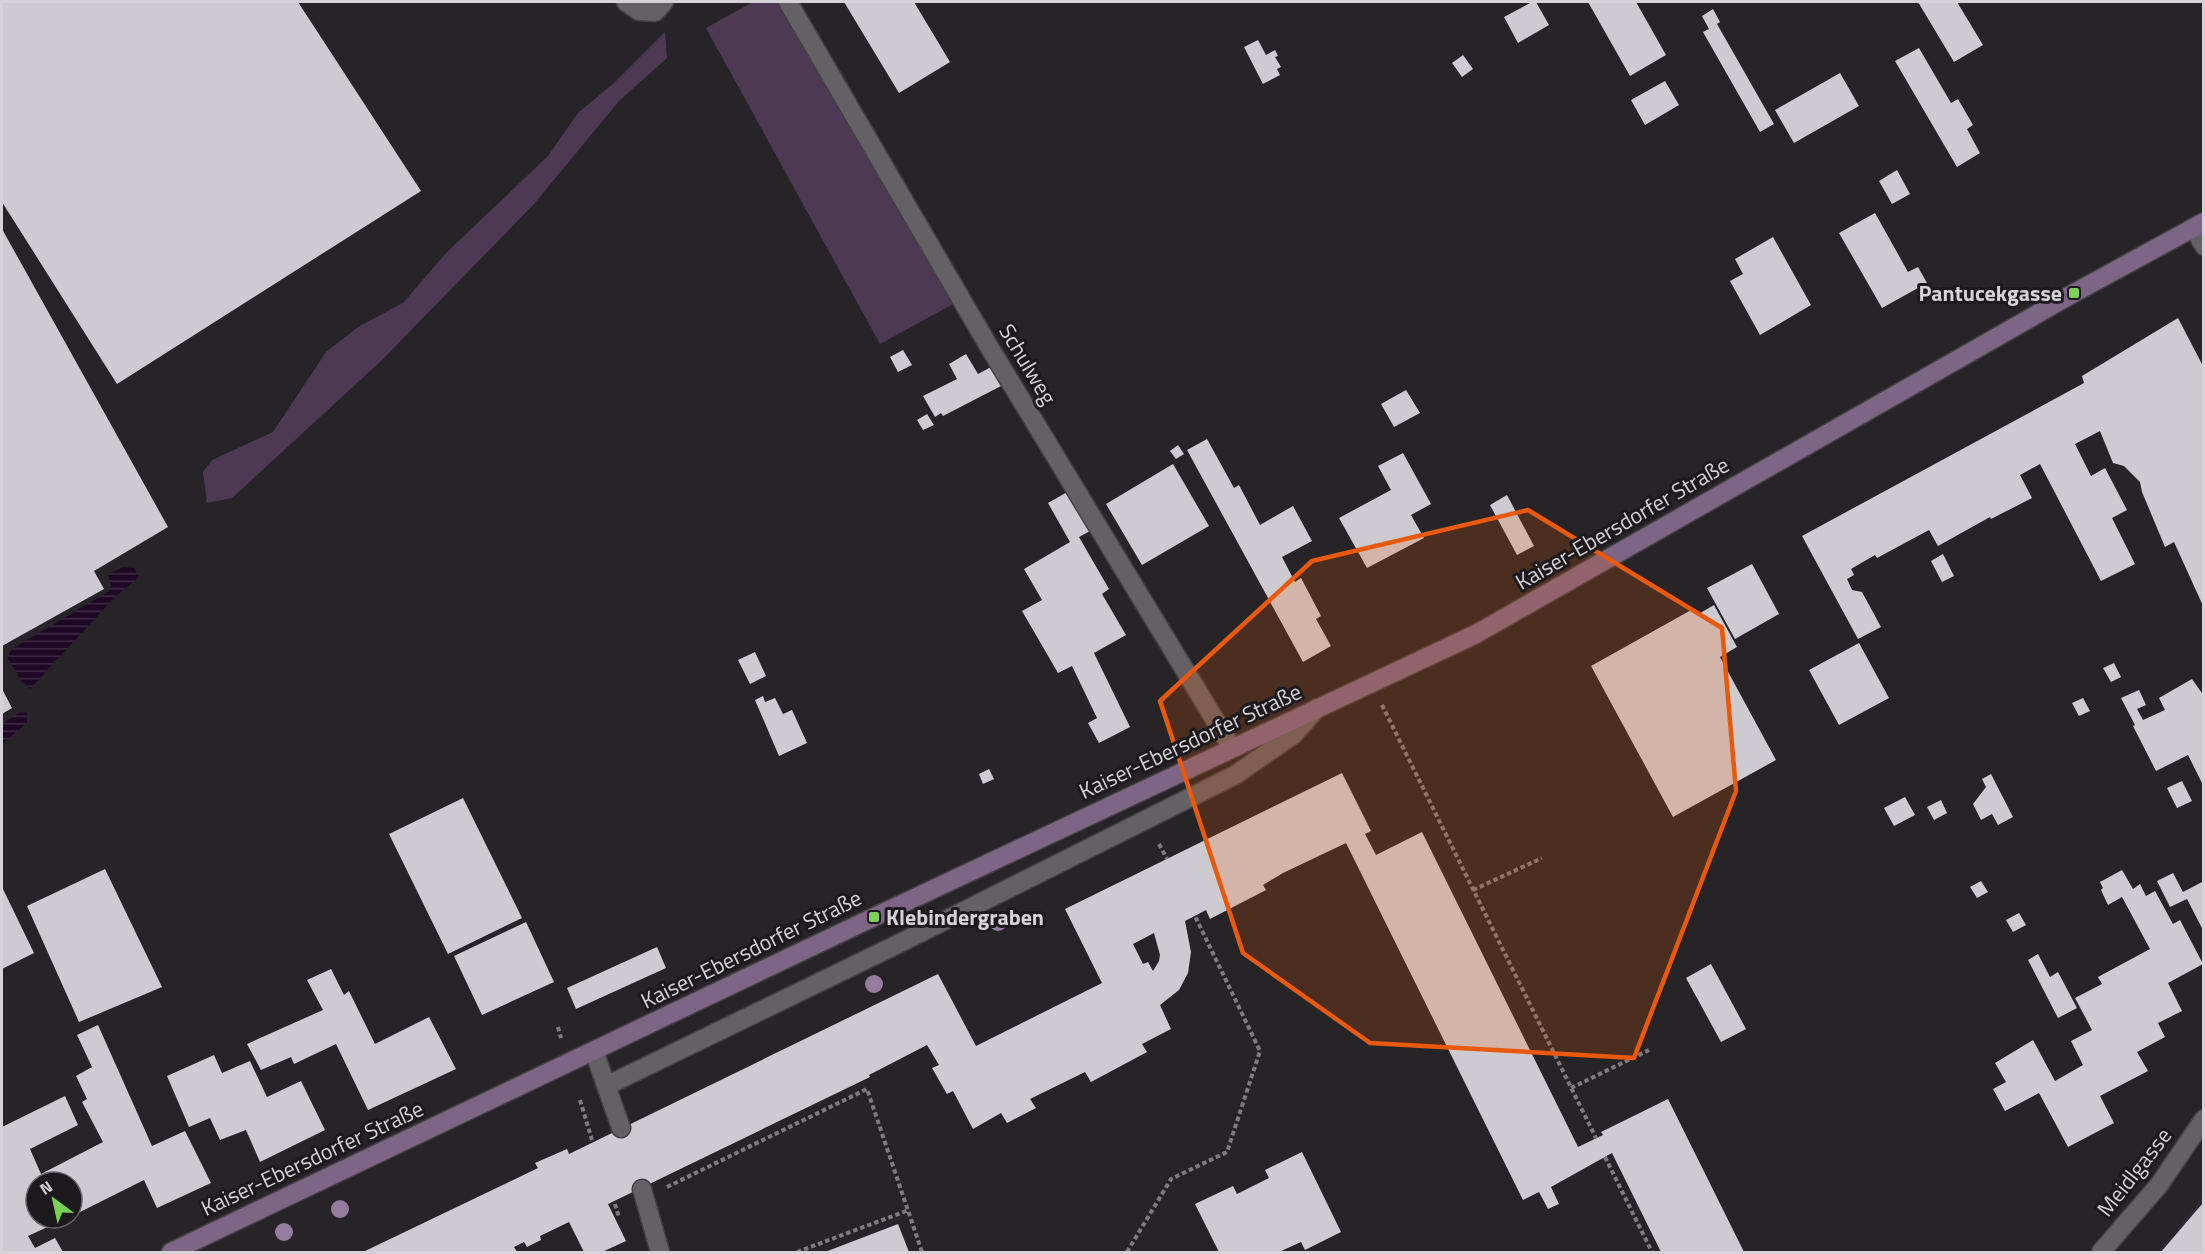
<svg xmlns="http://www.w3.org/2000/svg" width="2205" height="1254" font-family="'Titillium Web',sans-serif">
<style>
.built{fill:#2e2831}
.green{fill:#4e3955}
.water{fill:url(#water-rules)}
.building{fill:#cecbd0;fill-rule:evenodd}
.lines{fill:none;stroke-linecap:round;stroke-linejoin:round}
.lane-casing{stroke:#424043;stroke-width:21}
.street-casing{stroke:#424043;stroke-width:21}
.secondary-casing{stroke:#424043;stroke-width:21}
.path{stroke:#7d7b7e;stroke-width:4;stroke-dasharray:4.5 3;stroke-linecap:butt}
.lane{stroke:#646165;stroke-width:18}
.street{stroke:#646165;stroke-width:18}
.secondary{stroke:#7e6586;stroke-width:18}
.tree{fill:#957b9d}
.marked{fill:#e8590c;fill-opacity:0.2;stroke:#e8590c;stroke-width:4.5;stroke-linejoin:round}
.poi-dot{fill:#7bd155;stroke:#1d1a1e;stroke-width:2}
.labels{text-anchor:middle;stroke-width:6;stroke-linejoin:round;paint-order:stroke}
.poi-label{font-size:22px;font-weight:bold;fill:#d4d2d5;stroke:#1d1a1e;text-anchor:end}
.street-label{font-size:22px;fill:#d4d2d5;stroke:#1d1a1e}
</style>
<defs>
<pattern id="water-rules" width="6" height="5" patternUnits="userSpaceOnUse" patternTransform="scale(1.5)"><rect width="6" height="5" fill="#1f0826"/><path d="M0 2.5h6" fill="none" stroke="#3f2b45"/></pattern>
</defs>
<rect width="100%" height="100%" fill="#262427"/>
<path class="built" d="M2203 1194V1252H2158L2180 1226Z"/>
<path class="green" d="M753 2H783L955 303 880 344 706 28Z
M665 32 667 58 619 101 534 204 381 361 232 498 207 503 203 472 212 460 273 432 326 352 358 327 403 303 446 253 548 156 578 113 615 82Z"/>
<path class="water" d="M123 567 135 568 138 578 115 597 30 689 21 681 7 657 12 649 109 591 111 586 108 574Z
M27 712V723L2 744V724L18 713Z"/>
<path class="building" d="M2 2H298L421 191 117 384 2 202Z
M844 2H914L950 62 899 93Z
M1532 2H1536L1549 25 1518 43 1504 17Z
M1588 2H1636L1666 55 1630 76Z
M1918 2H1957L1983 45 1954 62Z
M1713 9 1720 22 1717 24 1774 124 1760 132 1703 32 1709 29 1702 16Z
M1258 40 1266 55 1275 50 1278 56 1275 57 1281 67 1277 69 1280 75 1263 84 1244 47Z
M1919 48 1951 103 1958 99 1973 125 1967 129 1980 153 1957 167 1895 61Z
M1463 55 1473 69 1462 77 1452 63Z
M1840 73 1859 106 1794 143 1775 110Z
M1665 81 1679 105 1645 125 1631 100Z
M1897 170 1910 194 1892 204 1879 181Z
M1875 213 1908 272 1918 267 1927 283 1882 308 1839 233Z
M2 229 168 527 94 571 104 589 2 646Z
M1773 237 1811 305 1760 335 1730 281 1743 274 1735 259Z
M2178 318 2204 368V608L2174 542 2165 547 2142 492 2140 482 2124 466 2113 463 2100 431 2075 444 2091 476 2105 468 2127 510 2112 518 2135 564 2101 581 2040 464 2020 475 2032 498 1991 519 1990 517 1938 546 1929 530 1877 558 1875 555 1851 569 1854 575 1847 579 1852 590 1862 592 1881 627 1858 639 1802 536 2084 383 2082 376Z
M903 350 912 365 898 372 890 357Z
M966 354 978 374 993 366 1003 385 943 416 941 413 935 417 923 396 957 379 949 364Z
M1406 390 1420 413 1394 427 1381 404Z
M927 414 934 425 923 430 917 420Z
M1207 439 1234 488 1239 485 1260 525 1293 506 1312 541 1282 557 1295 582 1301 578 1321 616 1316 619 1331 646 1303 662 1187 450Z
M1178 445 1184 454 1176 459 1170 451Z
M1403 453 1431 504 1411 515 1424 538 1367 568 1339 518 1391 490 1378 466Z
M1173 464 1209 526 1142 565 1106 504Z
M1069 491 1092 530 1079 537 1109 589 1102 594 1126 635 1094 653 1130 727 1099 743 1088 723 1097 718 1072 666 1058 673 1022 611 1042 600 1024 569 1070 542 1048 503Z
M1507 495 1534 546 1517 555 1490 505Z
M1943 554 1954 576 1942 582 1931 561Z
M1752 564 1779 614 1735 639 1707 588Z
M1714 605 1737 647 1720 657 1776 760 1673 817 1591 666 1693 609 1697 615Z
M1859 643 1889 698 1839 725 1809 670Z
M755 652 766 676 750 684 738 660Z
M2114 663 2121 677 2111 682 2103 668Z
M2192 679 2204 696V787L2188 755 2156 771 2133 726 2135 725 2121 698 2139 690 2146 705 2137 709 2143 720 2165 710 2159 698Z
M2 689 12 708 2 714Z
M763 696 765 702 775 698 783 714 792 710 807 743 779 756 755 700Z
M2083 698 2090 711 2079 716 2072 703Z
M989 769 994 779 983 784 979 774Z
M1342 773 1371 831 1365 834 1376 855 1422 832 1578 1147 1603 1135 1601 1132 1668 1099 1744 1252H1661L1612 1153 1551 1187 1559 1204 1548 1209 1539 1192 1523 1200 1346 843 1283 873 1263 885 1266 890 1210 919 1206 910 1185 921 1191 952 1188 973 1179 990 1160 1005 1171 1029 1142 1044 1147 1052 1091 1082 1085 1072 1030 1099 1036 1108 1007 1123 1001 1113 973 1129 953 1091 947 1094 932 1068 939 1065 927 1045 869 1075 870 1077 608 1204 626 1241 602 1252H584L569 1222 540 1236 541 1240 527 1247 524 1242 514 1247 517 1252H363L538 1168 535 1163 567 1149 569 1154 938 974 976 1046 1102 983 1065 909ZM1154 933 1160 955 1159 961 1153 971 1148 962 1143 964 1133 944Z
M1991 774 2013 817 1998 825 1992 814 1981 820 1973 804 1986 787 1982 779Z
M2182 781 2192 801 2177 808 2167 788Z
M1905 797 1915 815 1894 826 1884 808Z
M463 798 522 918 448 954 389 834Z
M1941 800 1947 813 1934 820 1927 807Z
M105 869 162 987 79 1022 27 906Z
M2122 870 2133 889 2140 884 2146 896 2155 891 2173 924 2180 920 2203 964 2168 983 2182 1011 2158 1023 2165 1037 2137 1052 2148 1071 2100 1096 2114 1123 2068 1147 2039 1093 2005 1111 1993 1089 2006 1082 1995 1063 2033 1040 2055 1081 2083 1065 2071 1041 2092 1030 2075 998 2102 984 2098 977 2150 949 2122 897 2108 905 2101 890 2103 888 2100 882Z
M2173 873 2183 892 2204 881V932L2187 899 2170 907 2157 881Z
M1981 881 1988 892 1977 898 1970 887Z
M2 887 34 953 2 969Z
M2019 913 2026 925 2013 932 2006 920Z
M526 922 554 982 482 1015 454 956Z
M657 947 666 968 576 1009 567 988Z
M2038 954 2050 977 2058 972 2077 1008 2058 1018 2028 960Z
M1711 964 1746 1029 1721 1042 1686 978Z
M331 969 344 995 349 991 375 1044 429 1017 456 1069 368 1110 336 1044 294 1064 291 1057 261 1070 247 1044 323 1010 307 980Z
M98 1025 152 1146 185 1131 211 1183 157 1208 144 1180 72 1216V1182H36V1218H67L28 1236 35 1248 55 1238 63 1252H2V1127L65 1096 78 1125 30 1149 41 1174 103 1142 82 1102 87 1099 76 1076 92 1067 77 1035Z
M214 1055 222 1073 250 1061 267 1097 301 1081 325 1130 260 1162 246 1130 220 1140 210 1118 189 1127 167 1076Z
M1302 1152 1341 1232 1305 1250 1301 1242 1279 1252H1219L1195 1204 1233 1186 1237 1194 1269 1178 1265 1170Z
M2204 1202V1252H2161L2196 1211Z
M898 1224 909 1252H825Z"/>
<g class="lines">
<g class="lane-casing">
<path id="lane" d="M626 2 639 11 655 12 664 2
M788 2 988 345 1232 748
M594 1051 621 1128
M606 1086 898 944 1235 775 1293 735 1317 708
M642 1189 660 1252"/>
</g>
<g class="street-casing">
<path id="street" d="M2194 228 2204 246
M2101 1252 2159 1185 2204 1119"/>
</g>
<g class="secondary-casing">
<path id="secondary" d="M171 1252 874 917 1476 634 2074 293 2204 222"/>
</g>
<path class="path" d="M1382 705 1596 1138
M1159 844 1167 859
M1473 890 1542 858
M558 1027 561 1038
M1571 1088 1649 1050
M580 1100 592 1140
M1605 1157 1652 1252
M667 1187 867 1089 922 1252
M615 1204 619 1217
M797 1252 909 1210
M1127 1252 1171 1179 1227 1152 1260 1051 1195 916"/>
<use href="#lane" class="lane"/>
<use href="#street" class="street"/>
<use href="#secondary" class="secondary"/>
</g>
<g class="tree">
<circle cx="998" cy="922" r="9"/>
<circle cx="874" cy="984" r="9"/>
<circle cx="340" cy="1209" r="9"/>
<circle cx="284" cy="1232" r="9"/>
</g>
<path class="marked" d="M1528 510 1722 628 1736 791 1634 1058 1370 1043 1243 953 1160 701 1312 561Z"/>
<g class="poi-dot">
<rect x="2068" y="287" width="12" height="12" rx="3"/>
<rect x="868" y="911" width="12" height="12" rx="3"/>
</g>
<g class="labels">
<g class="poi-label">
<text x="2062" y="301">Pantucekgasse</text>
<text x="886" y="925" text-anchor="start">Klebindergraben</text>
</g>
<g class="street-label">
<text transform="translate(1028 364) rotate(59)" y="8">Schulweg</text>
<text transform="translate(1622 523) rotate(-30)" y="8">Kaiser-Ebersdorfer Straße</text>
<text transform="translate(1190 741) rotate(-25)" y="8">Kaiser-Ebersdorfer Straße</text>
<text transform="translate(751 949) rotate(-26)" y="8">Kaiser-Ebersdorfer Straße</text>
<text transform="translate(312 1158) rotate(-25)" y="8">Kaiser-Ebersdorfer Straße</text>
<text transform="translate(2134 1172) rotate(-52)" y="8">Meidlgasse</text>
</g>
</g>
<rect width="2205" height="1254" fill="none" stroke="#d4d2d5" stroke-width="6"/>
<g transform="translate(54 1200) rotate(327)"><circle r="28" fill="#1d1a1e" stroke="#666467" stroke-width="1.5"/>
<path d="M0-4.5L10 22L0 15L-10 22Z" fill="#7bd155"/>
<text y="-9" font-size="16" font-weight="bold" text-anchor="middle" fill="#d4d2d5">N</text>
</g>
</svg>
